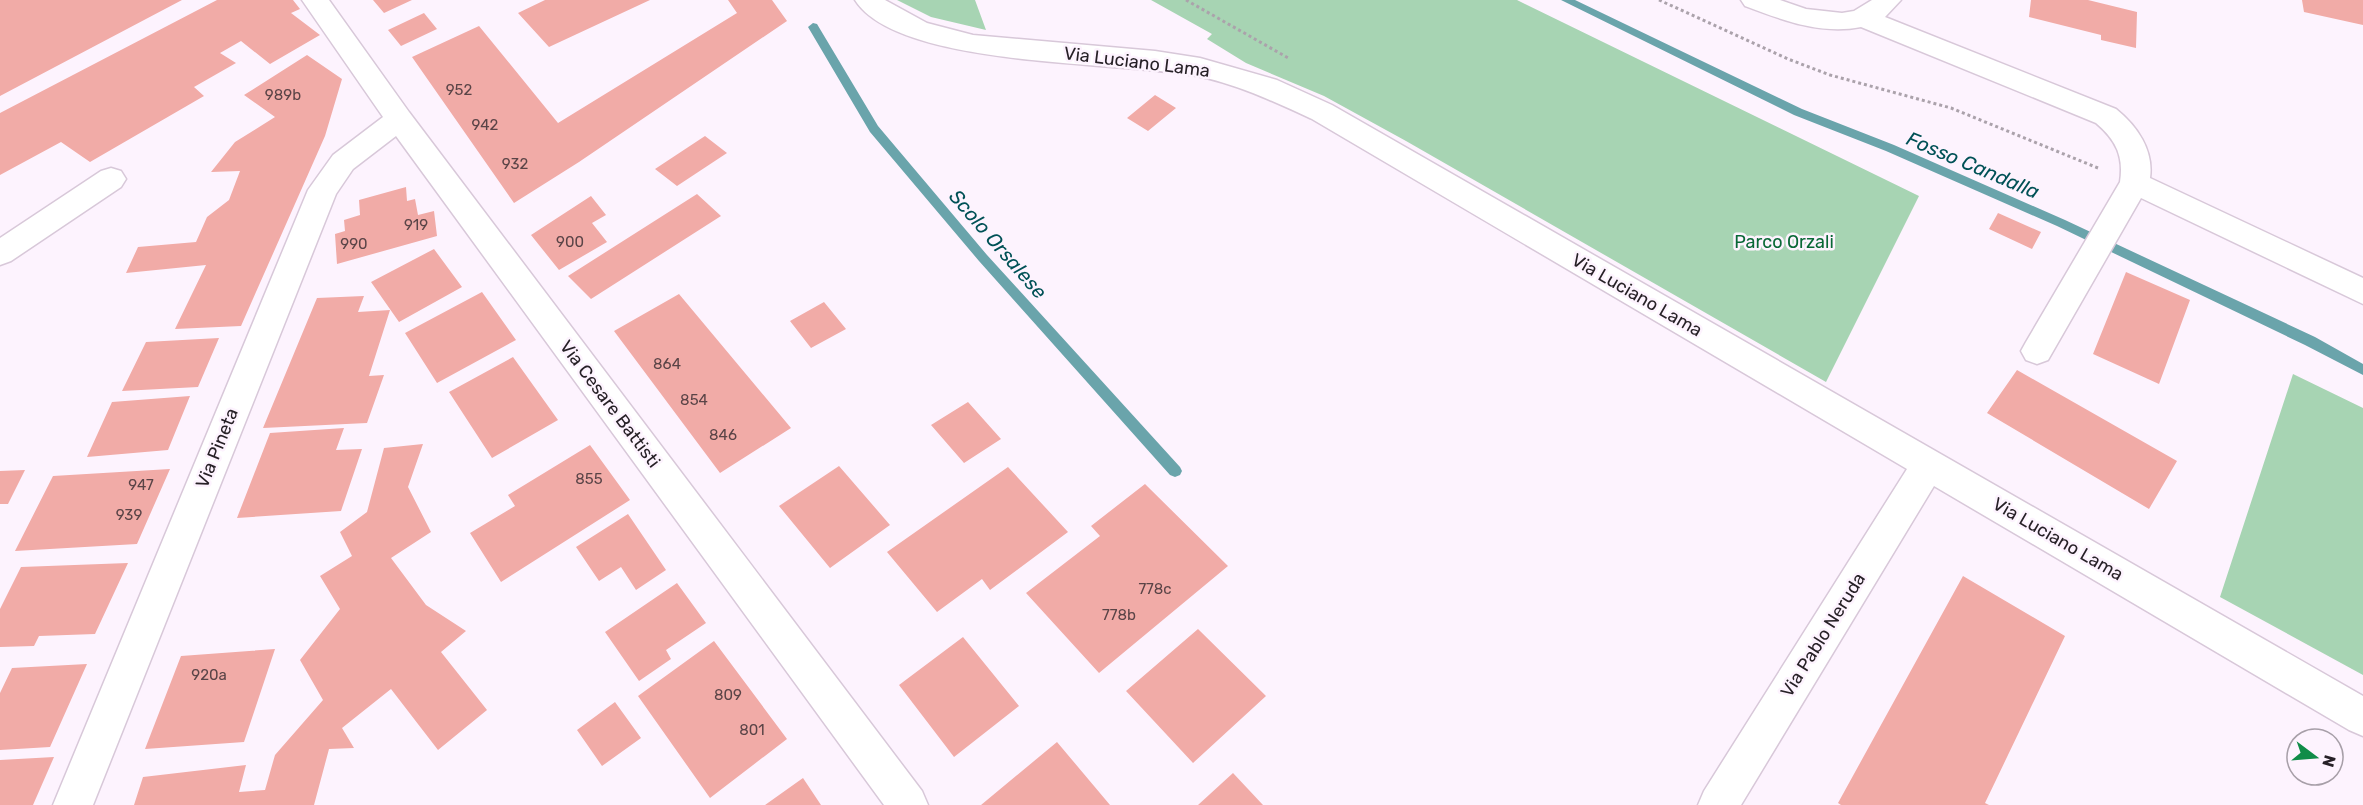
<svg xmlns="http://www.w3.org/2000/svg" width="2363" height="805" font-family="Rubik,sans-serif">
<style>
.green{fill:#a7d4b3}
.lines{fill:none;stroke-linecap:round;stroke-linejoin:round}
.stream{fill:#6aa4ab;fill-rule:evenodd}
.building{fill:#f1aba7}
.minor-casing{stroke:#d8c8d9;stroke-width:3}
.tertiary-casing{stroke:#d8c8d9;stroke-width:3}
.path{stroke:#aba2ab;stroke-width:3;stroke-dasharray:3 3;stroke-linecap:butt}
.minor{fill:#fff;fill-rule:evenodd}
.tertiary{fill:#fff;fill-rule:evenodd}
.labels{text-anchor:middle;stroke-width:5;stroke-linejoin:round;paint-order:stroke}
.number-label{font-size:15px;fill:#5a4447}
.street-label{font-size:18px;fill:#272127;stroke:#fdf3fe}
.park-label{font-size:18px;fill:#096836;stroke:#fdf3fe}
.water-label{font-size:20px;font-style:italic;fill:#005156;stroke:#fdf3fe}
</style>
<rect width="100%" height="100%" fill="#fdf3fe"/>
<path class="green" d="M897 0H975L986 30 931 17Z
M1151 0H1517L1919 196 1826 382 1406 141 1324 96 1246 63 1207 39 1212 34Z
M2293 374 2363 408V675L2220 597Z"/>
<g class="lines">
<path class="stream" d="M1561 0H1575L1802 109 1894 145 2065 220 2315 337 2363 364V375L2305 345 2057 226 1886 151 1794 115Z
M813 23 817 24 878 126 987 255 1180 467 1182 471 1180 475 1175 477 1170 475 979 261 870 132 808 27Z"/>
</g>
<path class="building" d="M0 0H182L0 96Z
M217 0H293L300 9 291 13 320 35 270 64 241 41 220 53 236 63 194 87 204 96 90 162 61 142 0 175V113Z
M373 0H412L384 13Z
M545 0H650L549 47 518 13Z
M728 0H772L787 21 579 162 514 203 412 57 479 26 558 123 737 13Z
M2031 0H2088L2137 12 2136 48 2101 40V35L2029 17Z
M2302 0H2363V25L2304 12Z
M424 13 437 29 401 46 388 30Z
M307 55 342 79 325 136 241 326 175 329 206 265 126 273 138 247 196 242 207 217 229 200 240 171 211 172 235 142 275 117 244 95Z
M1155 95 1176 108 1148 131 1127 118Z
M705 136 727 153 677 186 655 169Z
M406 187 407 201 415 199 418 215 434 211 437 236 337 264 335 234 345 231 344 220 360 215 359 200Z
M697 194 721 216 591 299 568 276Z
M591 196 606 215 592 223 607 242 559 270 531 235Z
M1998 213 2041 232 2032 249 1989 229Z
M434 249 462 287 399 322 371 282Z
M2126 272 2190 300 2159 384 2093 354Z
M482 292 516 340 437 383 405 333Z
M679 294 791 428 720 473 614 331Z
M364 296 358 312 390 310 369 376 384 375 367 423 263 428 317 298Z
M824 302 846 329 811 348 790 321Z
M219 338 198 387 122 391 146 342Z
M513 357 558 420 492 458 449 392Z
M2017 370 2177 461 2149 509 1987 413Z
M190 396 168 450 87 457 112 402Z
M968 402 1001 439 964 463 931 425Z
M344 428 336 450 362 449 341 511 237 518 270 433Z
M423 444 408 487 431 532 391 558 426 605 466 631 441 652 487 710 438 750 391 689 342 728 354 748 329 749 314 805H134L143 777 246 765 239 792 265 790 275 755 323 700 300 660 340 609 320 576 352 556 340 532 367 512 384 448Z
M590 445 630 500 501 582 470 533 515 506 508 495Z
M839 466 890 525 830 568 779 506Z
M1008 467 1068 532 990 590 982 579 937 612 887 552Z
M170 469 137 544 15 551 53 476Z
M25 470 8 504H0V471Z
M1145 484 1228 566 1099 673 1026 593 1100 536 1091 526Z
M628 514 666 570 636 590 621 567 599 581 576 547Z
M128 563 95 634 39 636 34 646 0 647V609L21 567Z
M1963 576 2065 636 1985 803 1989 805H1841L1838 803Z
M677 583 706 623 666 650 671 659 639 681 605 632Z
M1198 629 1266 696 1193 763 1126 691Z
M963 637 1019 706 954 757 899 685Z
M714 641 787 739 710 798 638 696Z
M275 649 244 742 145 749 181 656Z
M87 664 50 747 0 750V693L12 668Z
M615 702 641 738 602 766 577 730Z
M1057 742 1110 805H981Z
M54 757 33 805H0V760Z
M1233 773 1263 805H1198Z
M803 778 821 805H765Z"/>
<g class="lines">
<g class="minor-casing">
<path id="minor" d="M855 0H885L927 23 973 35 1155 51 1200 58 1277 80 1332 105 2363 696V736L2349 730 1934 486 1741 805H1698L1704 791 1907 469 1312 119C1275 102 1237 84 1197 76 1119 61 898 68 855 0Z
M1741 0H1780L1806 9 1842 13 1854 11 1872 0H1901L1885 17 2116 109C2137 126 2154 150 2150 178L2363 278V304L2141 198 2048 360 2037 364 2026 360 2021 351 2026 342 2120 182C2124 156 2116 140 2096 123L1861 27C1821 35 1782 20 1745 6Z
M111 168 121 171 126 179 121 187 11 261 0 265V238L101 171Z"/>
</g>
<g class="tertiary-casing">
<path id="tertiary" d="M302 0H329L409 112 922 791 928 805H884L396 136 353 169 336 194 93 805H53L308 190 333 155 383 117Z"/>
</g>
<path class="path" d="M1186 0 1290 59
M1659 0 1788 59 1830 75 1951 108 2098 168"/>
<use href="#minor" class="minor"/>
<use href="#tertiary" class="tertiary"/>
</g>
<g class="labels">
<g class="number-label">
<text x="459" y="95">952</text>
<text x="283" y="100">989b</text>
<text x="485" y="130">942</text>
<text x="515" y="169">932</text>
<text x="416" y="230">919</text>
<text x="570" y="247">900</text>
<text x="354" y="249">990</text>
<text x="667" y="369">864</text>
<text x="694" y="405">854</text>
<text x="723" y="440">846</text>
<text x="589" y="484">855</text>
<text x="141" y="490">947</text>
<text x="129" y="520">939</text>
<text x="1155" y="594">778c</text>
<text x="1119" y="620">778b</text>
<text x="209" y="680">920a</text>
<text x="728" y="700">809</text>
<text x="752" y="735">801</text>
</g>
<g class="street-label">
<text transform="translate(1137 62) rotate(7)" y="6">Via Luciano Lama</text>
<text transform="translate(1637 295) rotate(30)" y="6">Via Luciano Lama</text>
<text transform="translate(610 404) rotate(53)" y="6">Via Cesare Battisti</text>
<text transform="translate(217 448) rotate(-68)" y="6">Via Pineta</text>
<text transform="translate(2058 539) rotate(30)" y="6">Via Luciano Lama</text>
<text transform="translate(1823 635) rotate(-58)" y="6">Via Pablo Neruda</text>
</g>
<g class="park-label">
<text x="1784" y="248">Parco Orzali</text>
</g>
<g class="water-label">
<text transform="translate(1973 165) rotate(23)" y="7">Fosso Candalla</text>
<text transform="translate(998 244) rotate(49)" y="7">Scolo Orsalese</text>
</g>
</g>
<g transform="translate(2315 757) rotate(106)"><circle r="28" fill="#fdf3fe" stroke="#a79fa8" stroke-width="1.5"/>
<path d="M0-4.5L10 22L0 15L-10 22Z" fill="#108c48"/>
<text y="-9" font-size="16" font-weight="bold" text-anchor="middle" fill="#272127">N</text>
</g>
</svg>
